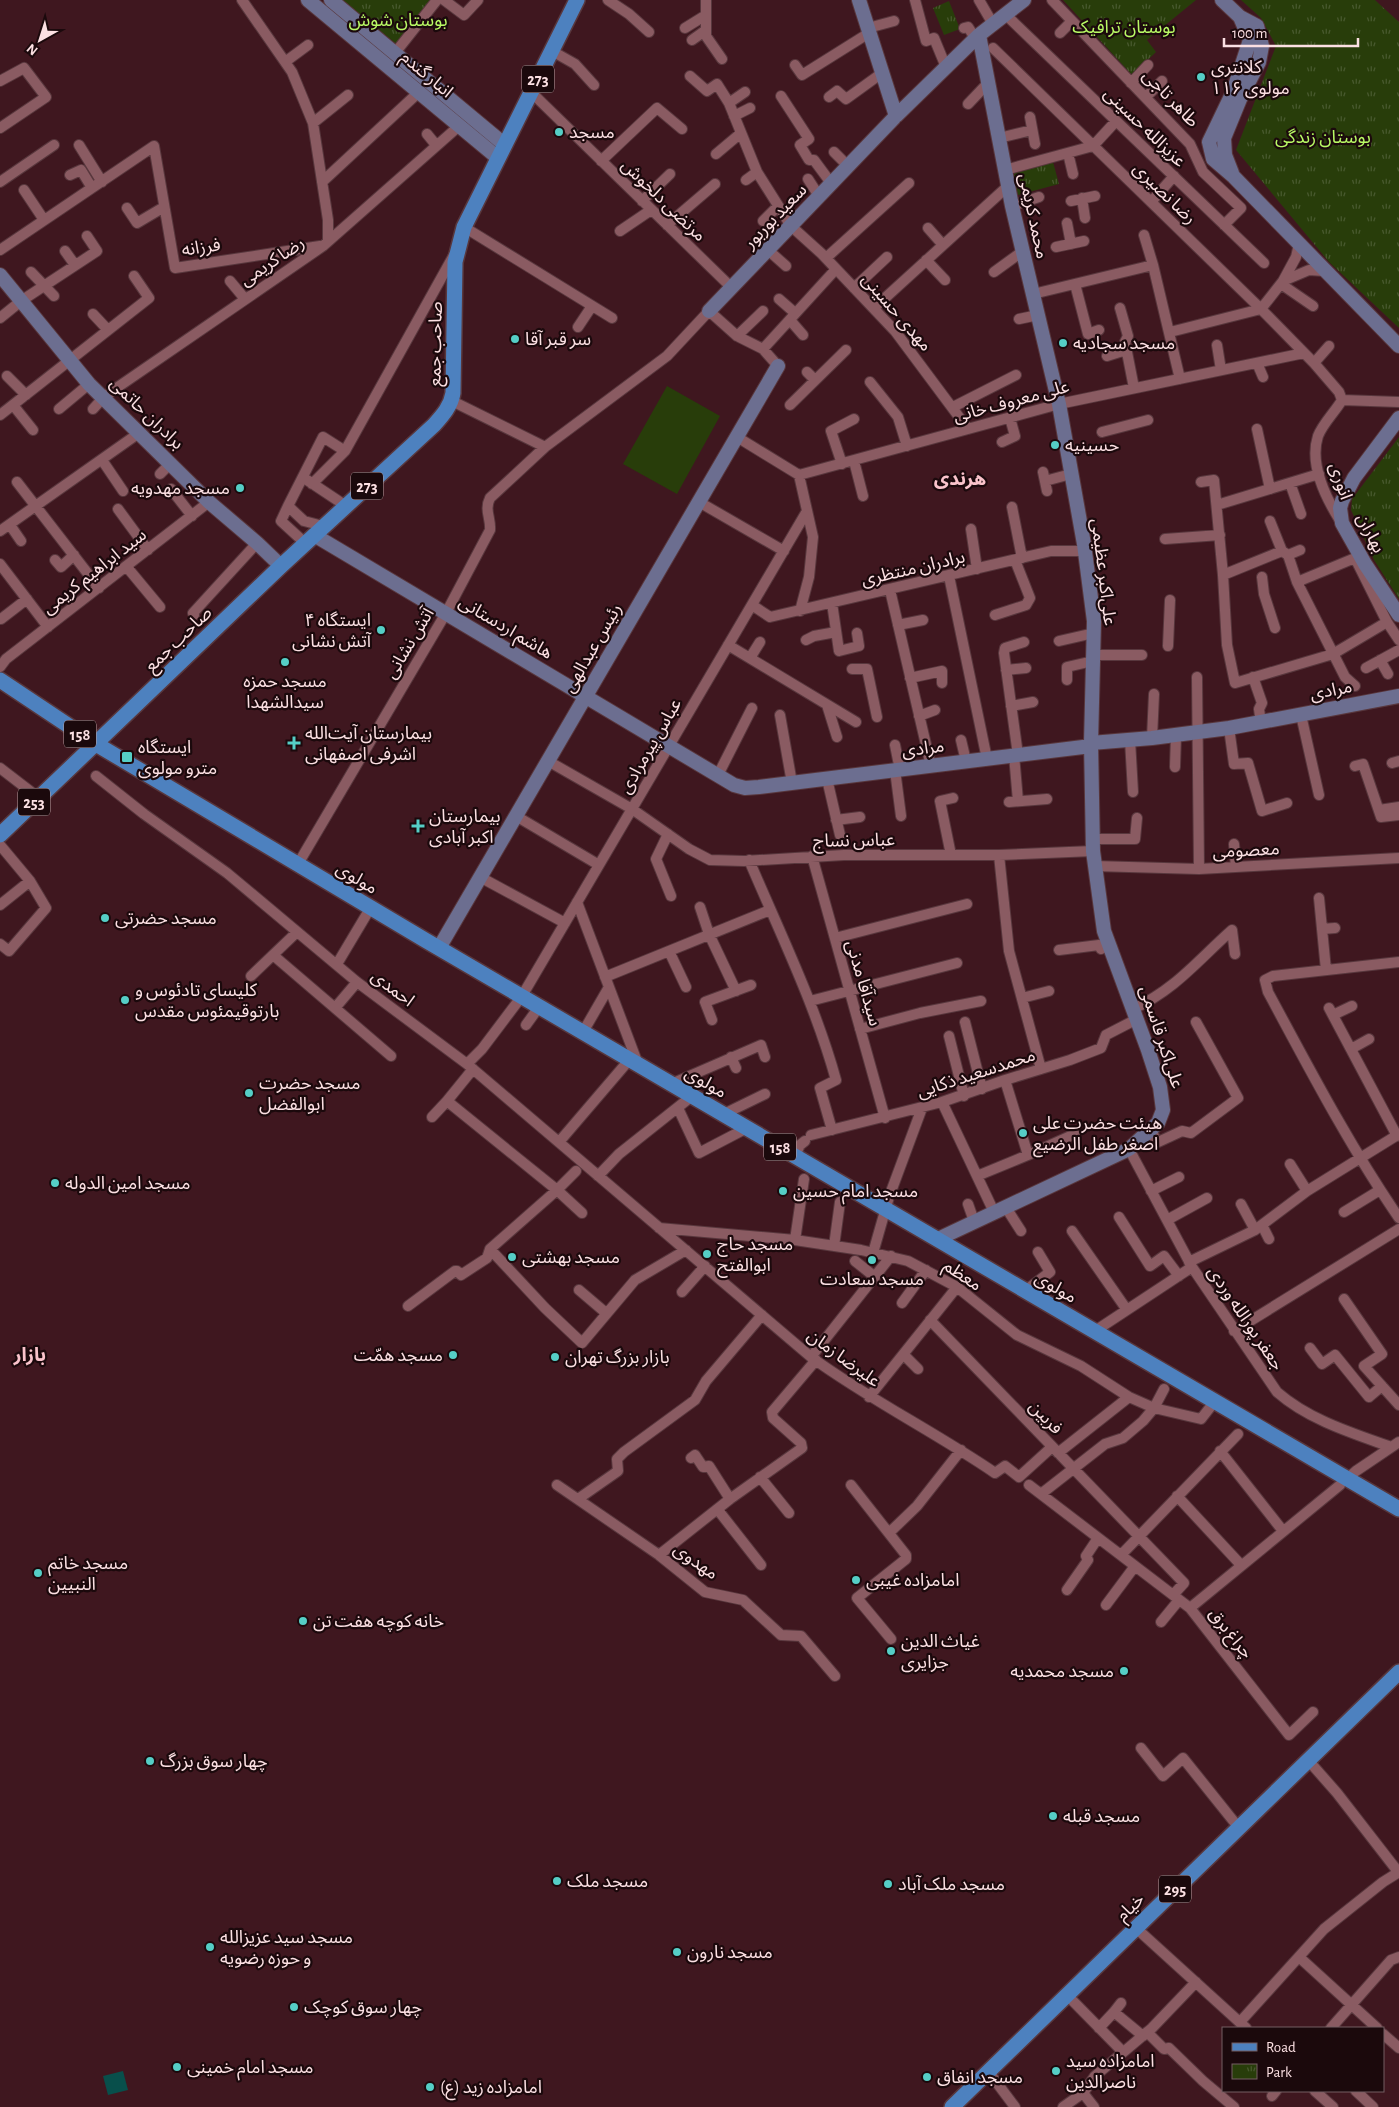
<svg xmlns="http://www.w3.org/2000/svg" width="1399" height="2107" font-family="'Alegreya Sans','Noto Sans Arabic',sans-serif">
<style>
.park{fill:url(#park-tufts)}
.pitch{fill:#283d0a}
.water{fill:#084f4b}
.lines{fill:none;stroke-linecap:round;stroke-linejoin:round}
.street-casing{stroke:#58373d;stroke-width:12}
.secondary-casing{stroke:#58373d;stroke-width:16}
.primary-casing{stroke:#58373d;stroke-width:18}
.street{stroke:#8a5b62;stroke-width:10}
.secondary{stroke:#6c6e90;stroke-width:14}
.primary{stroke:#4d81bf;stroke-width:15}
.poi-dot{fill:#55cec6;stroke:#1b090c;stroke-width:2}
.labels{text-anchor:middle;stroke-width:4.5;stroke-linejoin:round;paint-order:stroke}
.shield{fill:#1b090c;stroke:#b8a0a2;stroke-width:1}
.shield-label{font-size:16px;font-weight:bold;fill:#fce0e3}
.park-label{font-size:18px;fill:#b9fa65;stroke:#1b090c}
.poi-label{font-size:18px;fill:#fce0e3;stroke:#1b090c;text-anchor:start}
.street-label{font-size:18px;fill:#fce0e3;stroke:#1b090c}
.neighbourhood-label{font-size:19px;font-weight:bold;fill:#fac3cb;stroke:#1b090c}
</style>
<defs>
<pattern id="park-tufts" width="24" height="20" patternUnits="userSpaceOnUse" patternTransform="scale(1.25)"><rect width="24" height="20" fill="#283d0a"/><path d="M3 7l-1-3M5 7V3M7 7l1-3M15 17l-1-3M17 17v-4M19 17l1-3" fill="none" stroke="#48592e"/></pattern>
</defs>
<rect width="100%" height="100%" fill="#3f171f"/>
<path class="park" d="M342 0H442L400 47Z
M1063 0H1196L1147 40 1156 52 1132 75Z
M1241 0H1375L1399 22V328L1329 262 1236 150 1276 46 1261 18Z
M949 1 960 29 944 35 933 8Z
M1053 162 1059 184 1018 195 1012 173Z
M1399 437V599L1374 560 1351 510 1352 499Z"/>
<path class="pitch" d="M667 386 720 416 677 494 623 464Z"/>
<path class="water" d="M123 2071 128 2090 108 2095 103 2076Z"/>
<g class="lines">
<g class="street-casing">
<path id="street" d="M242 0 292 72 313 123 328 220V241
M444 0 464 15 478 0
M608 0 629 14 649 32
M706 0V36L722 59
M915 0 926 41 934 38 946 67
M979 0 993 24
M1052 0 1190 144 1203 172 1241 208 1224 225
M1005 14 1264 263
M685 28 706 15
M868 28 894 21
M964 28 968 27 975 38
M1060 33 1072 21
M692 40 706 30
M993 48 1261 309 1314 363 1339 392 1342 400
M552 51 575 64 594 85
M395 53 437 0
M285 62 308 45
M795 65 802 75 869 33
M690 76 707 91 717 84 729 103 757 172 791 226 822 254 895 331 968 429
M0 81 24 68 46 97 0 128
M1131 83 1148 65
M531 92 732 288
M781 96 809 139 800 145 809 160H814L831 183
M829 97 837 91 846 99 882 73
M1146 97 1162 81
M729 103 745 92
M968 104 988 83
M734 116 750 108
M1030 117 1035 144
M313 123 348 95
M427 134 436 145
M999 138 1032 130
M79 145 102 182
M834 152 848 166
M1068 153 1073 174
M716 154 741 133
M601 161 657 108 682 129
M1005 170 1093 146 1116 121
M70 175 81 170 92 188
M808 179 819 196
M746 180 757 172
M0 182 54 145
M322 182 419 92
M24 190 44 220
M1082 198 1085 218
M642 201 670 174
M1071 201 1095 196
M1151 202 1174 176
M1012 206 1039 197
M127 208 137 223 164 207
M763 221 778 206
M1067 223 1071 244
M667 225 715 184
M464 227 612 318
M928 228 943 245
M620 231 651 210
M1144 235 1153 265
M1299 244 1296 257 1283 281 1309 270 1324 271
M1056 247 1084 241
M0 250 154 146 175 268 320 246
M768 250 786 266
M65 251 75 265
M826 258 909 183
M926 260 945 280
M31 272 54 296
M994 272 1023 251
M230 281 245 299
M1075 284 1088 334 1099 330
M1281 284 1313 306
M854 288 887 257
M1033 294 1153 265 1180 379
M779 299 795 313
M874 308 1008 186
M1120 308 1128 336 1125 342 1134 388
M93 314 108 330
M0 318 21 301 97 251 87 236
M1019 319 1038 315
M790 320 803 335
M578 327 592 306
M1170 332 1261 309 1283 281
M737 336 763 311
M1217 345 1221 370
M763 349 836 269
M1107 356 1126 350
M1257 363 1263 377
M1314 363 1329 346
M807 372 815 380
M7 376 26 395
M870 382 898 417 907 446
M1342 400 1399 402
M452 401 545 447
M13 405 33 430
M790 405 846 350
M953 407 1016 375
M59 409 89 384
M93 409 103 398 115 389 323 246 459 126
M0 415 149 298 134 276
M1257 429 1270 489
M1102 432 1148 420
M737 437 799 475 1059 404 1304 353
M1002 442 1015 436 1010 418
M345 451 454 255
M102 460 123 491
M854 461 863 496
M842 464 831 431 854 419
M1043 472 1047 491
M160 474 171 463
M799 475 813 537 809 577 800 611
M307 480 346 506
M1045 481 1071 474
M17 482 99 588
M1201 482 1214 480 1223 575 1227 645 1235 683 1333 654 1387 622
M1290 483 1301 514
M312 484 345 451 323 437 288 506 304 521 323 526
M171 489 192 516
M699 502 784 551
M1217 505 1319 474
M288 506 281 521 305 543
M1012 507 1022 558
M118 509 148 550
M1339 519C1325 496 1309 464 1318 436 1323 423 1335 412 1342 400
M1270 521 1282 551 1288 555 1297 582 1345 677 1355 686
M10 525 21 541
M971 529 977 569
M0 531 139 433
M1165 539 1220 535
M1288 555 1300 550
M55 560 61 567 74 555
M1356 560 1387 622 1399 640
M0 564 48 627
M126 566 160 607
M1223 575 1282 551
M949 576 987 759
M1262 577 1264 594 1275 628
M1297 582 1355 558
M890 590 931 766
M832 603 839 651 859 646 857 633
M752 605 770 617 1051 551H1085
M194 615 193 613 257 543
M995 615 1026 605 1030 598 1015 560
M1 619 27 599
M898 625 923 620
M806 640 814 636 836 632
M1059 641 1094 633
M728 645 856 722
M1168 646 1170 600
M1094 655H1142
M750 658 760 642
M1380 660 1388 674
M0 667 6 659 209 502
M1366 668 1399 650
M852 669H867L877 717
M1006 670 1026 668
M1197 677 1199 869
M1253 677 1262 703 1259 709 1261 723
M910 678 942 671V683
M1067 680V667L1093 661
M827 705 837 737
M1011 706 1033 702
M780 715 792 783
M1301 715 1319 795
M919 716 935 710
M1229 728 1234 764 1248 763 1262 811 1287 803
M1152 738 1154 694
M961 740 966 761
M1130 740 1133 792
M895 745 900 770
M1014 755 1018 801
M1018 755 1004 653 1005 648 1024 642
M548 761 632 809 689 849 710 860 744 861 844 855H999L1093 851
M1392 763 1399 761
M1355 766 1363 764 1381 817 1399 815
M1175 767 1176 735
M0 768 39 798
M895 770 901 816
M718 775 752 708
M96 776 144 814 227 873 357 982 467 1064 811 1357C870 1400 935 1432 995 1473L1005 1466 1019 1477 1052 1447
M827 779 840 835
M1009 802 1047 799
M1379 810 1399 807
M516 816 599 865
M836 820 860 817
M668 834 656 859 671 896
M1093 839H1135L1137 818
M1234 844 1236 867
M0 845 30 881 46 908 9 951 0 944
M951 855 940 801 953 798
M999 855 1009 951 1041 1069
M812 856 885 1118
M749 860C780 933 815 1004 836 1080L820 1088 832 1130
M298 864 446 613 490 530C491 518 484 510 490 498L545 447 667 356 709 311 737 336 763 349 778 366
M1094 866 1199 869 1399 858
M480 877 565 923
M1319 898 1326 970
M577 902 638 1064
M0 905 30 881
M700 907 709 934 736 991
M1322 929 1335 928
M835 938 967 904
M1059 950 1099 945 1101 949 1109 944
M669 951 686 987
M273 955 391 1056
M1399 962 1273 976 1265 980 1268 992C1309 1068 1350 1147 1399 1218
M337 964 371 907
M251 976 297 932
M605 977 770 910
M1022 998 1049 991
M810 1001 957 963
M335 1008 357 982
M1329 1008 1397 1136
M1133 1009C1176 989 1198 960 1232 930L1235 954
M1333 1015 1352 1006
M712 1020 705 1002 751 985
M965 1022 982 1089
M526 1025 539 1007
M860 1029 920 1013 981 1001
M583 1032 609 987
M949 1036 964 1096
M1351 1049 1369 1039
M731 1057 736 1068
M467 1064 482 1049 522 996 807 511
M473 1069 447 1101 557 1190 582 1213
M671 1084 761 1045 765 1057
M942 1102 994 1212
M678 1108 699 1153 747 1128
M724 1114 765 1094
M432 1117 447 1101
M1152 1130 1156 1143 1182 1131 1191 1133 1238 1098 1196 1022
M811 1135 942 1102 1005 1080 1070 1060 1101 1048 1106 1035 1137 1019
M559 1142 630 1059
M1129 1149 1192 1267 1277 1392C1309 1420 1352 1433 1391 1447
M1028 1155 1075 1134
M795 1156 800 1145 805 1141
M1290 1164 1307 1191
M598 1176 619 1154 692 1096
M977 1176 1028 1155 1005 1080
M1151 1191 1179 1177
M968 1204 974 1221
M1241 1204 1255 1230
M1005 1206 1021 1231
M1344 1212 1380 1190
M1119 1217 1150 1266 1164 1256 1179 1276
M1167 1220 1207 1198
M1262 1225 1269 1239
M659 1228 795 1240 861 1250 908 1261 957 1287 1017 1335 1081 1366 1129 1397 1154 1408 1201 1419 1215 1401
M1072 1231 1127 1310
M795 1240 804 1179
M834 1246 840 1202
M490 1249 545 1308 582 1343 635 1280 686 1250
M873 1253 889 1197 922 1108
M855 1261 875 1277
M1189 1262 1255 1230 1307 1191 1399 1134
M579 1290 606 1313
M1025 1291 1050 1272 1038 1252
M682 1292 705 1266
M1344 1299 1382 1354 1364 1366 1399 1405
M902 1303 926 1270
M408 1306 455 1271H457L461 1275 487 1258 490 1249 557 1190 576 1171
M930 1320 1184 1583 1173 1595
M1095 1331 1192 1267
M1234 1331 1399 1229
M1310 1348 1322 1364 1335 1355 1369 1397 1382 1386
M904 1355 918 1369
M811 1357 891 1256
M869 1397 957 1287
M1220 1451 1283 1531
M1058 1453 1129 1397
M691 1458 695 1455 703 1467 709 1466 730 1499
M760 1477 789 1513
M1347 1479 1356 1471 1399 1442
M557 1485 659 1555 705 1592 743 1600 781 1635 801 1636 835 1676
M851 1485 906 1555V1559L857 1598 891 1639
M1029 1485 1190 1608
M1041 1494 1105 1444 1123 1438 1143 1421 1154 1408 1164 1389
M1177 1496 1241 1565
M578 1499 618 1471 617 1459 624 1452 695 1400 706 1381 762 1315
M718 1510 761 1565
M889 1533 917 1506 961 1450
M659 1555 730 1499 802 1448 801 1443 773 1418 772 1412 816 1360
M1121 1555 1238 1434
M1067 1590 1088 1560 1086 1556 1098 1538
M1106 1605 1135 1566
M1161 1622 1179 1600
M1313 1712 1289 1735 1190 1608 1340 1485
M1141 1748 1163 1776 1183 1758 1239 1828
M1308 1760 1337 1793 1399 1873
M1136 1928 1246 2028
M1299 1957 1377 2028
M1067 1995 1123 2052
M1114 2012 1121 2003
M1240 2022 1324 1929 1383 1882 1399 1872
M1099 2028 1114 2012 1143 2036
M1331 2028 1391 1960 1399 1957
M1147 2032 1164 2049 1169 2048 1203 2081 1234 2107
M1383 2034 1399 2048
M988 2071 1015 2107
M1315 2091 1333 2107
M1356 2091 1373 2107
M1083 2093 1094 2107
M1272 2096 1276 2091
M1063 2107 1083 2093 1095 2076 1152 2028 1196 1982"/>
</g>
<g class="secondary-casing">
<path id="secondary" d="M308 0 498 158
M331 0 505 145
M859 0 896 116
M1222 0 1240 17 1257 26 1262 46 1259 62 1240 99 1224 138 1225 155 1232 173
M1240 17 1250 40 1233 92 1209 142 1213 159 1234 177 1399 346
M0 275 89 384 209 502 257 543 281 566
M709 311 896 116 979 35 1024 0
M1399 418 1354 478 1342 501 1340 508 1342 523 1365 564 1399 615
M314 535 734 785 745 788 759 787 1091 746
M1091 743 1152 738 1229 728 1399 696
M439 948 778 366
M938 1239 1129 1149 1158 1123 1163 1110 1160 1087 1148 1050 1104 931 1093 851 1091 743 1094 621 1084 544 1059 404 1012 206 979 35"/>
</g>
<g class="primary-casing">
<path id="primary" d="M0 680 96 744 425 940 1399 1509
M0 835 281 566 434 425C443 415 451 406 453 393L455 262 464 227 577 0
M952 2107 1399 1672"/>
</g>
<use href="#street" class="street"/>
<use href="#secondary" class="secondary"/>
<use href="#primary" class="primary"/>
</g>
<g class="poi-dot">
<circle cx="1201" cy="77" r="5"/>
<circle cx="559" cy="132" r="5"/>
<circle cx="515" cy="339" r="5"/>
<circle cx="1063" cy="343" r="5"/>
<circle cx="1055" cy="445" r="5"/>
<circle cx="240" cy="488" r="5"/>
<circle cx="381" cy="630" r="5"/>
<circle cx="285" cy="662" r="5"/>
<path d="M291.5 735.5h5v5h5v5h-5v5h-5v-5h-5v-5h5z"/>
<rect x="121" y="751" width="12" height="12" rx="2.5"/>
<path d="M415.5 818.5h5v5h5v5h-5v5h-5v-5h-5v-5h5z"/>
<circle cx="105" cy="918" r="5"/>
<circle cx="125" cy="1000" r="5"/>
<circle cx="249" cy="1093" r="5"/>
<circle cx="1023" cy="1133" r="5"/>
<circle cx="55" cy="1183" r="5"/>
<circle cx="783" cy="1191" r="5"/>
<circle cx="707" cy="1254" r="5"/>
<circle cx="512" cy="1257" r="5"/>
<circle cx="872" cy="1260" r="5"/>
<circle cx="453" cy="1355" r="5"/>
<circle cx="555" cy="1357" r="5"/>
<circle cx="38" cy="1573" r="5"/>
<circle cx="856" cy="1580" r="5"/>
<circle cx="303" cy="1621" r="5"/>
<circle cx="891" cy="1651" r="5"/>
<circle cx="1124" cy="1671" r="5"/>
<circle cx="150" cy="1761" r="5"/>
<circle cx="1053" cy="1816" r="5"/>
<circle cx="557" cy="1881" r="5"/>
<circle cx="888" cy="1884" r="5"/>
<circle cx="210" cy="1947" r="5"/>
<circle cx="677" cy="1952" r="5"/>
<circle cx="294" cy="2007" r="5"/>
<circle cx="177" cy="2067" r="5"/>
<circle cx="1056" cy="2071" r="5"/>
<circle cx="927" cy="2077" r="5"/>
<circle cx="430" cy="2087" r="5"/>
</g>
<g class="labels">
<g class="shield">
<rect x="522" y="65.5" width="32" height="27" rx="4"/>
<rect x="351" y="472.5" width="32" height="27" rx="4"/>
<rect x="64" y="720.5" width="32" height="27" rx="4"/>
<rect x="18" y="788.5" width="32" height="27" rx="4"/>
<rect x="764" y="1133.5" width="32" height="27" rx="4"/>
<rect x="1159" y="1875.5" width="32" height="27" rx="4"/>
</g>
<g class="shield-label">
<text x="538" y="85">273</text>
<text x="367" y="492">273</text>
<text x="80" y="740">158</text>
<text x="34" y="808">253</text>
<text x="780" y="1153">158</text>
<text x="1175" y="1895">295</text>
</g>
<g class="park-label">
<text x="398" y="26">بوستان شوش</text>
<text x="1124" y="33">بوستان ترافیک</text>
<text x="1323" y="143">بوستان زندگی</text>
</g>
<g class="poi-label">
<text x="1211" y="73">کلانتری<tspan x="1211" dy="21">۱۱۶ مولوی</tspan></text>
<text x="569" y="138">مسجد</text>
<text x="525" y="345">سر قبر آقا</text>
<text x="1073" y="349">مسجد سجادیه</text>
<text x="1065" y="451">حسینیه</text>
<text x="230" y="494" text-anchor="end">مسجد مهدویه</text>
<text x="371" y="626" text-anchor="end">ایستگاه ۴<tspan x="371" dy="21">آتش نشانی</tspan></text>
<text x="285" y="687" text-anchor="middle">مسجد حمزه<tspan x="285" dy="21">سیدالشهدا</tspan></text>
<text x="305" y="739">بیمارستان آیت‌الله<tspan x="305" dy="21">اشرفی اصفهانی</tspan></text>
<text x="138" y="753">ایستگاه<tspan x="138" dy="21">مترو مولوی</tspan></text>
<text x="429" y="822">بیمارستان<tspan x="429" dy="21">اکبر آبادی</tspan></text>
<text x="115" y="924">مسجد حضرتی</text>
<text x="135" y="996">کلیسای تادئوس و<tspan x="135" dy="21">بارتوقیمئوس مقدس</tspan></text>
<text x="259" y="1089">مسجد حضرت<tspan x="259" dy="21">ابوالفضل</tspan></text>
<text x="1033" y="1129">هیئت حضرت علی<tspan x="1033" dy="21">اصغر طفل الرضیع</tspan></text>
<text x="65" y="1189">مسجد امین الدوله</text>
<text x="793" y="1197">مسجد امام حسین</text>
<text x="717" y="1250">مسجد حاج<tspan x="717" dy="21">ابوالفتح</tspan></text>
<text x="522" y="1263">مسجد بهشتی</text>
<text x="872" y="1285" text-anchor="middle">مسجد سعادت</text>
<text x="443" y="1361" text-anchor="end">مسجد همّت</text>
<text x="565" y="1363">بازار بزرگ تهران</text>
<text x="48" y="1569">مسجد خاتم<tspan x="48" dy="21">النبیین</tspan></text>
<text x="866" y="1586">امامزاده غیبی</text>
<text x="313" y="1627">خانه کوچه هفت تن</text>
<text x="901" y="1647">غیاث الدین<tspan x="901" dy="21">جزایری</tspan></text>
<text x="1114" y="1677" text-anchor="end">مسجد محمدیه</text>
<text x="160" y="1767">چهار سوق بزرگ</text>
<text x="1063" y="1822">مسجد قبله</text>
<text x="567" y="1887">مسجد ملک</text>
<text x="898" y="1890">مسجد ملک آباد</text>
<text x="220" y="1943">مسجد سید عزیزالله<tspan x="220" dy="21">و حوزه رضویه</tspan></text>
<text x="687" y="1958">مسجد نارون</text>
<text x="304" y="2013">چهار سوق کوچک</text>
<text x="1066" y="2067">امامزاده سید<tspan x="1066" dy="21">ناصرالدین</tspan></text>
<text x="187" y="2073">مسجد امام خمینی</text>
<text x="937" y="2083">مسجد انفاق</text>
<text x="440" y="2093">امامزاده زید (ع)</text>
</g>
<g class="street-label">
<text transform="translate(427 74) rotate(40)" y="6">انبار گندم</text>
<text transform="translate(1171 98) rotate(46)" y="6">طاهر تاجی</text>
<text transform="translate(1145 127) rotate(44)" y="6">عزیزالله حسینی</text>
<text transform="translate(1165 193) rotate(44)" y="6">رضا نصیری</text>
<text transform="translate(664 200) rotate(44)" y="6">مرتضی دلخوش</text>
<text transform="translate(775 216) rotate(-46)" y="6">سعید بوربور</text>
<text transform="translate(1034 216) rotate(78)" y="6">محمد کریمی</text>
<text transform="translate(201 247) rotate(-8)" y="6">فرزانه</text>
<text transform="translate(272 261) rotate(-34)" y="6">رضا کریمی</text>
<text transform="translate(897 312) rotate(49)" y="6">مهدی حسینی</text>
<text transform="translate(435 344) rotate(-89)" y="6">صاحب جمع</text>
<text transform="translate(1011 401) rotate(-15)" y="6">علی معروف خانی</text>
<text transform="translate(147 413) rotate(44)" y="6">برادران حاتمی</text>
<text transform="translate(1341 481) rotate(71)" y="6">انوری</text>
<text transform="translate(1371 533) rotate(63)" y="6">بهاران</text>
<text transform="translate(913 568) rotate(-13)" y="6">برادران منتظری</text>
<text transform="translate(94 571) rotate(-38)" y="6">سید ابراهیم کریمی</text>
<text transform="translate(1104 572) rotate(83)" y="6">علی‌اکبر عظیمی</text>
<text transform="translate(506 627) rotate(31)" y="6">هاشم اردستانی</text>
<text transform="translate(178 639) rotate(-44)" y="6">صاحب جمع</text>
<text transform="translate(409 643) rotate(-59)" y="6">آتش نشانی</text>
<text transform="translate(592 648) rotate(-60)" y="6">رئیس عبدالهی</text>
<text transform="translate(1331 690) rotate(-11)" y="6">مرادی</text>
<text transform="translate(650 746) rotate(-60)" y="6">عباس پیرمرادی</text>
<text transform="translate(923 748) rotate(-7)" y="6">مرادی</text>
<text transform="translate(854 840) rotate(-1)" y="6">عباس نساج</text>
<text transform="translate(1246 850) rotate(-3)" y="6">معصومی</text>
<text transform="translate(357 878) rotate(31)" y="6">مولوی</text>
<text transform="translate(864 983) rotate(74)" y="6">سیدآقا مدنی</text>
<text transform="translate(393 988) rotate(37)" y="6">احمدی</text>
<text transform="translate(1162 1037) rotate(72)" y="6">علی‌اکبر قاسمی</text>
<text transform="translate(976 1073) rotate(-18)" y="6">محمدسعید ذکایی</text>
<text transform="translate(706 1082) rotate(30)" y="6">مولوی</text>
<text transform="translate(963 1275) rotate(34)" y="6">معظم</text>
<text transform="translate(1056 1287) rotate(30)" y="6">مولوی</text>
<text transform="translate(1246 1318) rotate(56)" y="6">جعفر پورالله وردی</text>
<text transform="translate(844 1358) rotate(36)" y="6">علیرضا زمان</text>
<text transform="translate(1046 1417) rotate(46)" y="6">فربین</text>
<text transform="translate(696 1561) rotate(35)" y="6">مهدوی</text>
<text transform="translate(1231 1633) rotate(51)" y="6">چراغ برق</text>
<text transform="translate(1130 1907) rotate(-44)" y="6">خیام</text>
</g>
<g class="neighbourhood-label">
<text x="960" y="485">هرندی</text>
<text x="30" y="1361">بازار</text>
</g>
</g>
<rect x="1222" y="2027" width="162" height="65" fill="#1b090c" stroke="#755f62"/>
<rect x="1232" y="2043" width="25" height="8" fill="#4d81bf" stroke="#755f62"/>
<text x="1266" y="2052" font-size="15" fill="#fce0e3">Road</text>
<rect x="1232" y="2064" width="25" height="15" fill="url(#park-tufts)" stroke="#755f62"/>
<text x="1266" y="2077" font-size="15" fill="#fce0e3">Park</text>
<g transform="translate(40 40) rotate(219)" stroke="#1b090c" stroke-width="4" paint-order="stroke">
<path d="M0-4L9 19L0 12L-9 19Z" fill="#fce0e3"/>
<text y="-8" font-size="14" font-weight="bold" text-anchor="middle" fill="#fce0e3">N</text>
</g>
<path d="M1224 38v8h134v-8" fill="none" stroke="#fce0e3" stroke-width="2.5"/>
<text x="1232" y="38" font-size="15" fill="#fce0e3" stroke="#1b090c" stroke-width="4" paint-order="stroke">100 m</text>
</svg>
